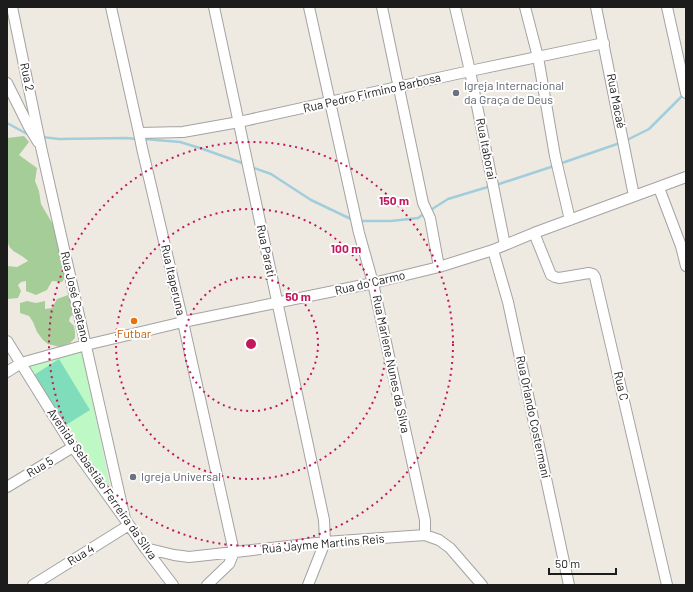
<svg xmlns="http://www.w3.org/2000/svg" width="693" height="592" font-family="Barlow,sans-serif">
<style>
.forest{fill:#a5cd97}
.park{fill:#bef8c5}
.pitch{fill:#80ddbc}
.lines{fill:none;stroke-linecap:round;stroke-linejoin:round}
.stream{stroke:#a2cddb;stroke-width:2.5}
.minor-casing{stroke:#a3a3a3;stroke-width:12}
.minor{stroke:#fff;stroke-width:10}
.ring{fill:none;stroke:#c2185b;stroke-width:2;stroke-dasharray:2 4}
.worship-dot{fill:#6b7280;stroke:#fff;stroke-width:1.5}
.food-dot{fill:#e8710a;stroke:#fff;stroke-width:1.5}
.labels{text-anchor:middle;stroke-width:4;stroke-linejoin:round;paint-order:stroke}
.street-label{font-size:12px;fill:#1c1c1c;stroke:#fff}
.worship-label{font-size:12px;fill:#5b616d;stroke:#fff;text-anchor:start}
.food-label{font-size:12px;fill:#c56008;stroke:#fff}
.centre{fill:#c2185b;stroke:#fff;stroke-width:2}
.ring-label{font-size:12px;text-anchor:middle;font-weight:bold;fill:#c2185b;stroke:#fff;stroke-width:4;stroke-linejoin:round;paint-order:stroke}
</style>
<rect width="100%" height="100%" fill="#eeeae2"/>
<path class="forest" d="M24 136 29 142 19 155 37 168 35 181 39 191 41 204 55 228 66 276 62 282 52 281 47 290 36 295 26 291V281L21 282 18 285 21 291 18 298 7 299V266L17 267 28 261C23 255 13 253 9 246 8 244 8 241 7 239V138Z
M68 295 75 307 74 314 70 317 69 321 74 326 75 332V338L70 343 60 347 48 344 43 340 37 332 33 322 29 316 20 313V303L27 301 36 303 45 301V309L52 308 57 299Z"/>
<path class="park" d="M82 350 111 491 28 366Z"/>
<path class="pitch" d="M59 359 90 410 66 425 34 375Z"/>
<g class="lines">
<path class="stream" d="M7 123 29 135
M42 137 59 139 126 138 137 139
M144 139 180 142 203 149 245 164
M625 141 649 129 684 94
M559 164 620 143
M251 167 271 174 311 200 353 220
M496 185 554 166
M429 211 448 199 491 186
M360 221H391L418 218 425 213"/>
<g class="minor-casing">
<path id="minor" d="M12 7 41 147 125 519
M111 7 139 133 142 148 183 322 234 552 229 564 207 585
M214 7 324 520 325 542 308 585
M309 7 359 233 373 283 425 520V535
M382 7 423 203 430 218 439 267
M455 7 470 71 505 245
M525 7 538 57 555 156 570 220
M596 7 634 196
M667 7 686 93
M7 83 29 127 38 142
M139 133 183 132 239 122 470 71 604 43
M659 188 681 246 686 266
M534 233 551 275 555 277 559 278 589 273 593 274 595 277 667 585
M493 250 508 302 569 585
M7 341 73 447 129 525 145 548 173 585
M7 372 21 363 86 345 183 322 373 283 439 267 493 250 534 233 686 177
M7 487 73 447
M145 548 174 555 189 557 325 542 425 535 439 540 450 548 482 585
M33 585 129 525"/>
</g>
<use href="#minor" class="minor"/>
</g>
<g class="ring">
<circle cx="251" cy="344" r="67"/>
<circle cx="251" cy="344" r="135"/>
<circle cx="251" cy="344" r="202"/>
</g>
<g class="worship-dot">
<circle cx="456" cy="93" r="4"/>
<circle cx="133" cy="477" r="4"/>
</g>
<circle class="food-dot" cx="134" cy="321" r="4"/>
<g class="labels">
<g class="street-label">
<text transform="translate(27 77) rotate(78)" y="4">Rua 2</text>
<text transform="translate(372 93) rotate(-13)" y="4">Rua Pedro Firmino Barbosa</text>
<text transform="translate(616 101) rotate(79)" y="4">Rua Macaé</text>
<text transform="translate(486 149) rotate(79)" y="4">Rua Itaborai</text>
<text transform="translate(266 251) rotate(78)" y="4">Rua Parati</text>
<text transform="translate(173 280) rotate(77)" y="4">Rua Itaperuna</text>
<text transform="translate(370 283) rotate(-13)" y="4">Rua do Carmo</text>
<text transform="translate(75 297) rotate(77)" y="4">Rua José Caetano</text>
<text transform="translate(391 364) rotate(78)" y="4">Rua Marlene Nunes da Silva</text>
<text transform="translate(621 386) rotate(77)" y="4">Rua C</text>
<text transform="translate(533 417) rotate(78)" y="4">Rua Orlando Costermani</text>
<text transform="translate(40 467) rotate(-31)" y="4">Rua 5</text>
<text transform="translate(102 484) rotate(55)" y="4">Avenida Sebastião Ferreira da Silva</text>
<text transform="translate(323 544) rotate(-5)" y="4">Rua Jayme Martins Reis</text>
<text transform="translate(81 555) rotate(-32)" y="4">Rua 4</text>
</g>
<g class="worship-label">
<text x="464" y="90">Igreja Internacional<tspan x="464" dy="14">da Graça de Deus</tspan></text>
<text x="141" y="481">Igreja Universal</text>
</g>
<g class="food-label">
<text x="134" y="338">Futbar</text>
</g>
</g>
<circle cx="251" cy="344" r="6" class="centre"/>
<g class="ring-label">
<text x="394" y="205">150 m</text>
<text x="346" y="253">100 m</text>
<text x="298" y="301">50 m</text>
</g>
<rect width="693" height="592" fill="none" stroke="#1c1c1c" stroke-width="16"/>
<path d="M549 568v6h67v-6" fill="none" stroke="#1c1c1c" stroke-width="2"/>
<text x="555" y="568" font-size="12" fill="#1c1c1c" stroke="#ffffff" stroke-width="3" paint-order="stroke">50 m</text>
</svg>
